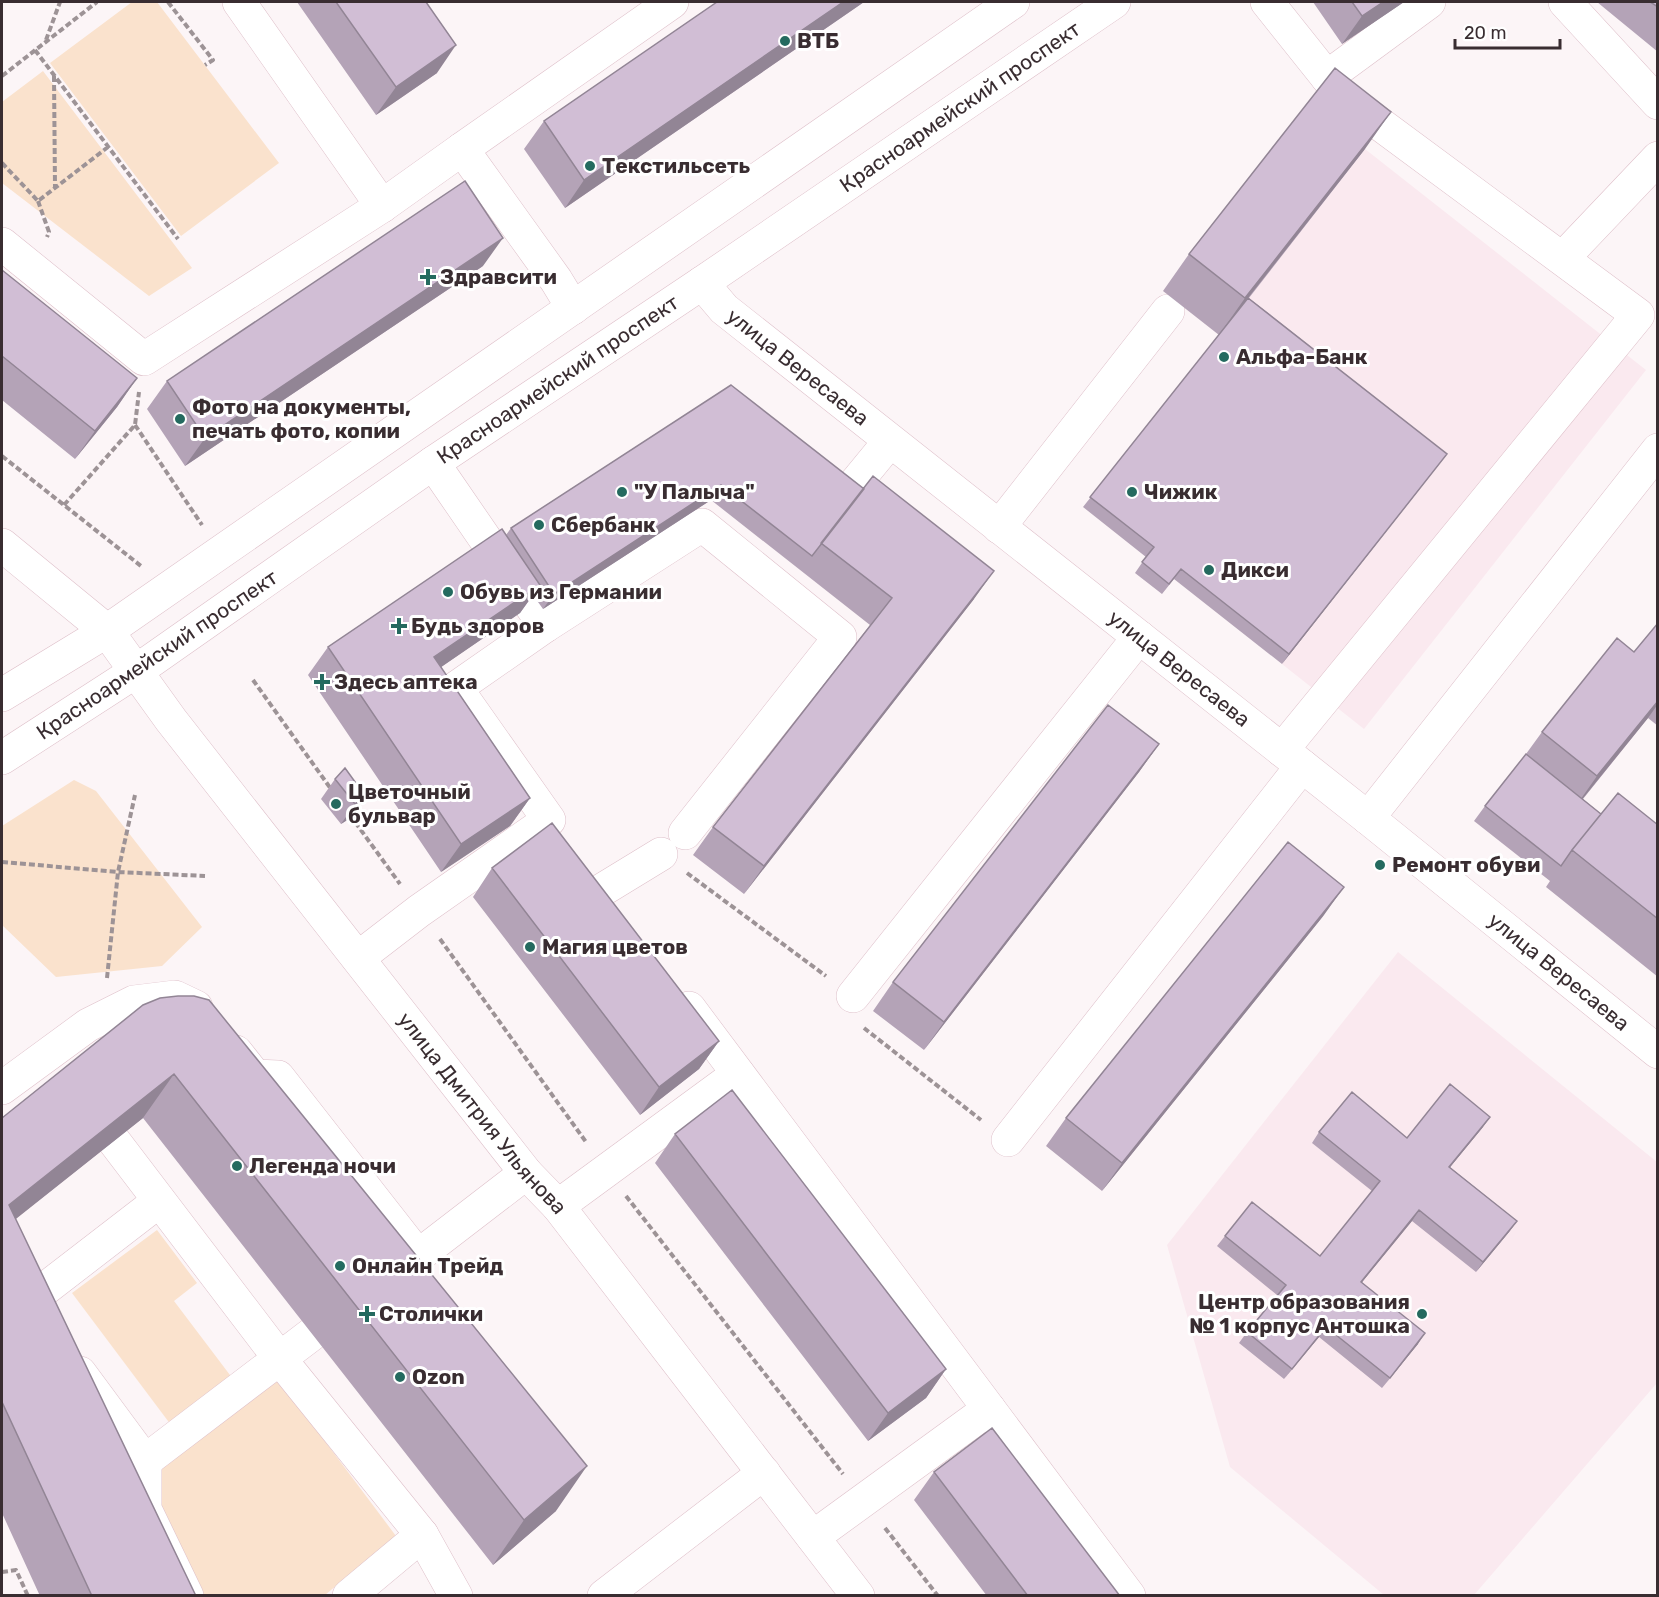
<svg xmlns="http://www.w3.org/2000/svg" width="1659" height="1597" font-family="Rubik,sans-serif">
<style>
.built{fill:#fae9ef}
.green{fill:#fae2cd}
.lines{fill:none;stroke-linecap:round;stroke-linejoin:round}
.minor-casing{stroke:#debfc9;stroke-width:34}
.major-casing{stroke:#debfc9;stroke-width:34}
.path{stroke:#9d9396;stroke-width:4;stroke-dasharray:6 3;stroke-linecap:butt}
.minor{stroke:#fff;stroke-width:33}
.major{stroke:#fff;stroke-width:33}
.wall{fill:#b4a3b7}
.shaded-wall{fill:#928595}
.building{fill:#d1bed5;stroke:#928595;stroke-width:1.5}
.poi-dot{fill:#246a5f;stroke:#fff;stroke-width:2}
.labels{text-anchor:middle;stroke-width:6;stroke-linejoin:round;paint-order:stroke}
.poi-label{font-size:21px;font-weight:bold;fill:#392d31;stroke:#fff;text-anchor:start}
.street-label{font-size:21px;fill:#392d31;stroke:#fff}
</style>
<rect width="100%" height="100%" fill="#fcf5f7"/>
<path class="built" d="M1365 149 1646 370 1364 729 1282 664 1241 308Z
M1398 952 1657 1162V1383L1474 1595H1384L1230 1467 1167 1245Z"/>
<path class="green" d="M132 2H157L279 163 181 236 50 63Z
M43 71 192 268 149 296 2 183V102Z
M74 780 96 791 202 927 162 966 56 977 2 925V826Z
M157 1230 197 1283 174 1301 233 1379 171 1425 72 1293Z
M276 1376 396 1536 325 1595H203L157 1507 161 1463Z"/>
<g class="lines">
<g class="minor-casing">
<g id="minor">
<path d="M239 2 382 206"/>
<path d="M1267 2 1342 96 1638 315 1282 750"/>
<path d="M1565 2 1658 103"/>
<path d="M1327 77 1429 2"/>
<path d="M462 149 672 2"/>
<path d="M2 244 144 359 382 206 462 149 556 280 573 308"/>
<path d="M1563 258 1658 158"/>
<path id="s1" d="M702 283 724 309 1368 818 1658 1052"/>
<path d="M433 463 545 626"/>
<path d="M844 497 890 441"/>
<path d="M999 527 1168 311"/>
<path d="M2 695 107 631"/>
<path d="M2 758 135 672"/>
<path d="M1368 818 1658 450"/>
<path d="M602 890 661 854"/>
<path d="M358 958 419 911 549 820 456 688 545 626 702 525 840 637 685 833"/>
<path d="M853 996 1139 637"/>
<path d="M689 1008 1129 1596"/>
<path d="M236 1052 255 1076 278 1077 418 1256 526 1173"/>
<path d="M2 1088 88 1025 134 1002 175 997 196 1007"/>
<path d="M1008 1140 1302 766"/>
<path d="M114 1141 280 1359 422 1535 456 1596"/>
<path d="M558 1206 738 1074"/>
<path d="M38 1317 28 1302 159 1201"/>
<path d="M80 1373 145 1461V1509L187 1596"/>
<path d="M145 1461 312 1334"/>
<path d="M813 1537 989 1409"/>
<path d="M349 1596 422 1535"/>
<path d="M604 1596 764 1473"/>
</g>
</g>
<g class="major-casing">
<g id="major">
<path id="s2" d="M2 545 107 631 171 720 526 1173 558 1206 858 1596"/>
<path d="M107 631 1013 2"/>
<path id="s3" d="M135 672 433 463 702 283 1114 2"/>
</g>
</g>
<path class="path" d="M168 2 213 60 205 65
M46 40 60 2
M35 50 178 239
M2 76 97 2
M54 76 55 187
M2 163 38 201 108 147
M38 201 49 232 47 237
M135 425 202 525
M2 456 141 566
M64 505 135 425 139 392
M253 680 331 789
M350 815 400 884
M2 862 118 872 205 876
M687 873 826 976
M440 939 586 1142
M107 978 118 872 135 795
M864 1028 981 1120
M626 1196 843 1474
M885 1528 938 1596
M2 1572 16 1570 28 1596"/>
<use href="#minor" class="minor"/>
<use href="#major" class="major"/>
</g>
<path class="wall" d="M297 2H426L437 73 376 115Z
M717 2H864L565 208 524 149 544 121Z
M1313 2H1404L1342 44Z
M1597 2H1658V52Z
M1365 149 1249 298 1447 454 1282 664 1174 579 1162 594 1135 573 1146 557 1083 507 1219 335 1163 291 1189 254Z
M483 266 185 466 147 409 167 381Z
M2 270 137 378 117 407 75 459 2 400Z
M731 385 974 599 744 894 693 855 713 827 870 625 711 500 543 609 533 595 520 613 441 667 530 798 510 826 441 872 308 675 328 647 506 535 511 528Z
M1658 623V726L1648 718 1583 799 1601 814 1658 825V977L1546 887 1550 881 1474 821 1485 806 1526 754 1542 732 1634 652Z
M1159 744 1139 772 924 1050 873 1011 893 982Z
M335 779 366 797 352 817 341 824 321 799Z
M492 868 719 1041 699 1069 640 1115 473 897Z
M1324 915 1102 1191 1046 1146 1066 1118Z
M143 1005 556 1511 493 1565 143 1118 15 1219 196 1596H40L2 1513V1118Z
M1483 1127 1450 1167 1517 1221 1509 1232 1476 1272 1412 1221 1362 1282 1418 1344 1382 1388 1319 1337 1284 1379 1239 1343 1247 1332 1277 1295 1217 1246 1225 1236 1320 1256 1372 1191 1312 1143 1319 1132 1407 1138Z
M675 1134 946 1369 926 1398 868 1441 655 1163Z
M934 1472 1120 1596H987L914 1500Z"/>
<path class="shaded-wall" d="M843 2H864L565 208 584 180Z
M1383 2H1404L1342 44 1362 16Z
M456 45 437 73 376 115 396 87Z
M1391 112 1365 149 1219 335 1245 298Z
M503 238 483 266 185 466 205 438Z
M137 378 117 407 75 459 95 431Z
M1447 454 1439 464 1282 664 1289 654Z
M721 485 711 500 543 609 554 594Z
M994 571 974 599 744 894 764 866Z
M540 585 520 613 415 685 434 657Z
M1658 701V704L1648 718 1571 813 1597 776Z
M1159 744 1139 772 924 1050 944 1022Z
M366 797 352 817 341 824 355 804Z
M530 798 510 826 441 872 461 844Z
M1344 887 1324 915 1102 1191 1122 1163Z
M719 1041 699 1069 640 1115 659 1087Z
M174 1074 143 1118 2 1230 9 1205Z
M1490 1117 1483 1127 1442 1177 1449 1167Z
M1419 1210 1412 1221 1354 1292 1361 1282Z
M1517 1221 1509 1232 1476 1272 1483 1262Z
M1326 1327 1319 1337 1284 1379 1292 1369Z
M1425 1333 1418 1344 1382 1388 1390 1378Z
M946 1369 926 1398 868 1441 888 1413Z
M587 1466 556 1511 493 1565 524 1520Z"/>
<path class="building" d="M336 2H426L456 45 396 87Z
M717 2H843L584 180 544 121Z
M1352 2H1383L1362 16Z
M1650 2H1658V7Z
M1335 68 1391 112 1245 298 1189 254Z
M465 181 503 238 205 438 167 381Z
M2 270 137 378 95 431 2 356Z
M1248 298 1447 454 1289 654 1181 569 1169 584 1142 562 1154 547 1090 497Z
M731 385 864 489 812 556 721 485 554 594 511 528Z
M873 476 994 571 764 866 713 827 892 598 821 543Z
M502 529 540 585 434 657 530 798 461 844 328 647Z
M1658 623V701L1597 776 1542 732 1617 638 1634 652Z
M1108 705 1159 744 944 1022 893 982Z
M1526 754 1601 814 1572 850 1561 866 1485 806Z
M345 768 366 797 355 804 335 779Z
M1618 793 1658 825V919L1572 850Z
M552 823 719 1041 659 1087 492 868Z
M1288 842 1344 887 1122 1163 1066 1118Z
M178 996H194L209 1000 587 1466 524 1520 174 1074 9 1205 196 1596H92L2 1402V1118L143 1005 160 998Z
M1450 1084 1490 1117 1449 1167 1517 1221 1483 1262 1419 1210 1361 1282 1425 1333 1390 1378 1326 1327 1292 1369 1247 1332 1286 1285 1225 1236 1252 1202 1320 1256 1380 1181 1319 1132 1352 1092 1407 1138Z
M732 1090 946 1369 888 1413 675 1134Z
M992 1428 1120 1596H1028L934 1472Z"/>
<g class="poi-dot">
<circle cx="785" cy="41" r="6"/>
<circle cx="590" cy="166" r="6"/>
<path d="M425 268h6v6h6v6h-6v6h-6v-6h-6v-6h6z"/>
<circle cx="1224" cy="357" r="6"/>
<circle cx="180" cy="419" r="6"/>
<circle cx="622" cy="492" r="6"/>
<circle cx="1132" cy="492" r="6"/>
<circle cx="539" cy="525" r="6"/>
<circle cx="1209" cy="570" r="6"/>
<circle cx="448" cy="592" r="6"/>
<path d="M396 617h6v6h6v6h-6v6h-6v-6h-6v-6h6z"/>
<path d="M319 673h6v6h6v6h-6v6h-6v-6h-6v-6h6z"/>
<circle cx="336" cy="804" r="6"/>
<circle cx="1380" cy="865" r="6"/>
<circle cx="530" cy="947" r="6"/>
<circle cx="237" cy="1166" r="6"/>
<circle cx="340" cy="1266" r="6"/>
<path d="M364 1305h6v6h6v6h-6v6h-6v-6h-6v-6h6z"/>
<circle cx="1422" cy="1314" r="6"/>
<circle cx="400" cy="1377" r="6"/>
</g>
<g class="labels">
<g class="poi-label">
<text x="797" y="48">ВТБ</text>
<text x="602" y="173">Текстильсеть</text>
<text x="440" y="284">Здравсити</text>
<text x="1236" y="364">Альфа-Банк</text>
<text x="192" y="414">Фото на документы,<tspan x="192" dy="24">печать фото, копии</tspan></text>
<text x="634" y="499">"У Палыча"</text>
<text x="1144" y="499">Чижик</text>
<text x="551" y="532">Сбербанк</text>
<text x="1221" y="577">Дикси</text>
<text x="460" y="599">Обувь из Германии</text>
<text x="411" y="633">Будь здоров</text>
<text x="334" y="689">Здесь аптека</text>
<text x="348" y="799">Цветочный<tspan x="348" dy="24">бульвар</tspan></text>
<text x="1392" y="872">Ремонт обуви</text>
<text x="542" y="954">Магия цветов</text>
<text x="249" y="1173">Легенда ночи</text>
<text x="352" y="1273">Онлайн Трейд</text>
<text x="1410" y="1309" text-anchor="end">Центр образования<tspan x="1410" dy="24">№ 1 корпус Антошка</tspan></text>
<text x="379" y="1321">Столички</text>
<text x="412" y="1384">Ozon</text>
</g>
<g class="street-label">
<text dy="7" stroke="none"><textPath href="#s3" startOffset="1000">Красноармейский проспект</textPath></text>
<text dy="7" stroke="none"><textPath href="#s1" startOffset="128">улица Вересаева</textPath></text>
<text dy="7" stroke="none"><textPath href="#s3" startOffset="514">Красноармейский проспект</textPath></text>
<text transform="translate(157 655) rotate(-34)" y="7">Красноармейский проспект</text>
<text dy="7" stroke="none"><textPath href="#s1" startOffset="614">улица Вересаева</textPath></text>
<text dy="7" stroke="none"><textPath href="#s1" startOffset="1100">улица Вересаева</textPath></text>
<text dy="7" stroke="none"><textPath href="#s2" startOffset="747">улица Дмитрия Ульянова</textPath></text>
</g>
</g>
<rect width="1659" height="1597" fill="none" stroke="#392d31" stroke-width="6"/>
<path d="M1455 39v9h105v-9" fill="none" stroke="#392d31" stroke-width="3"/>
<text x="1464" y="39" font-size="18" fill="#392d31" stroke="#ffffff" stroke-width="4.5" paint-order="stroke">20 m</text>
</svg>
